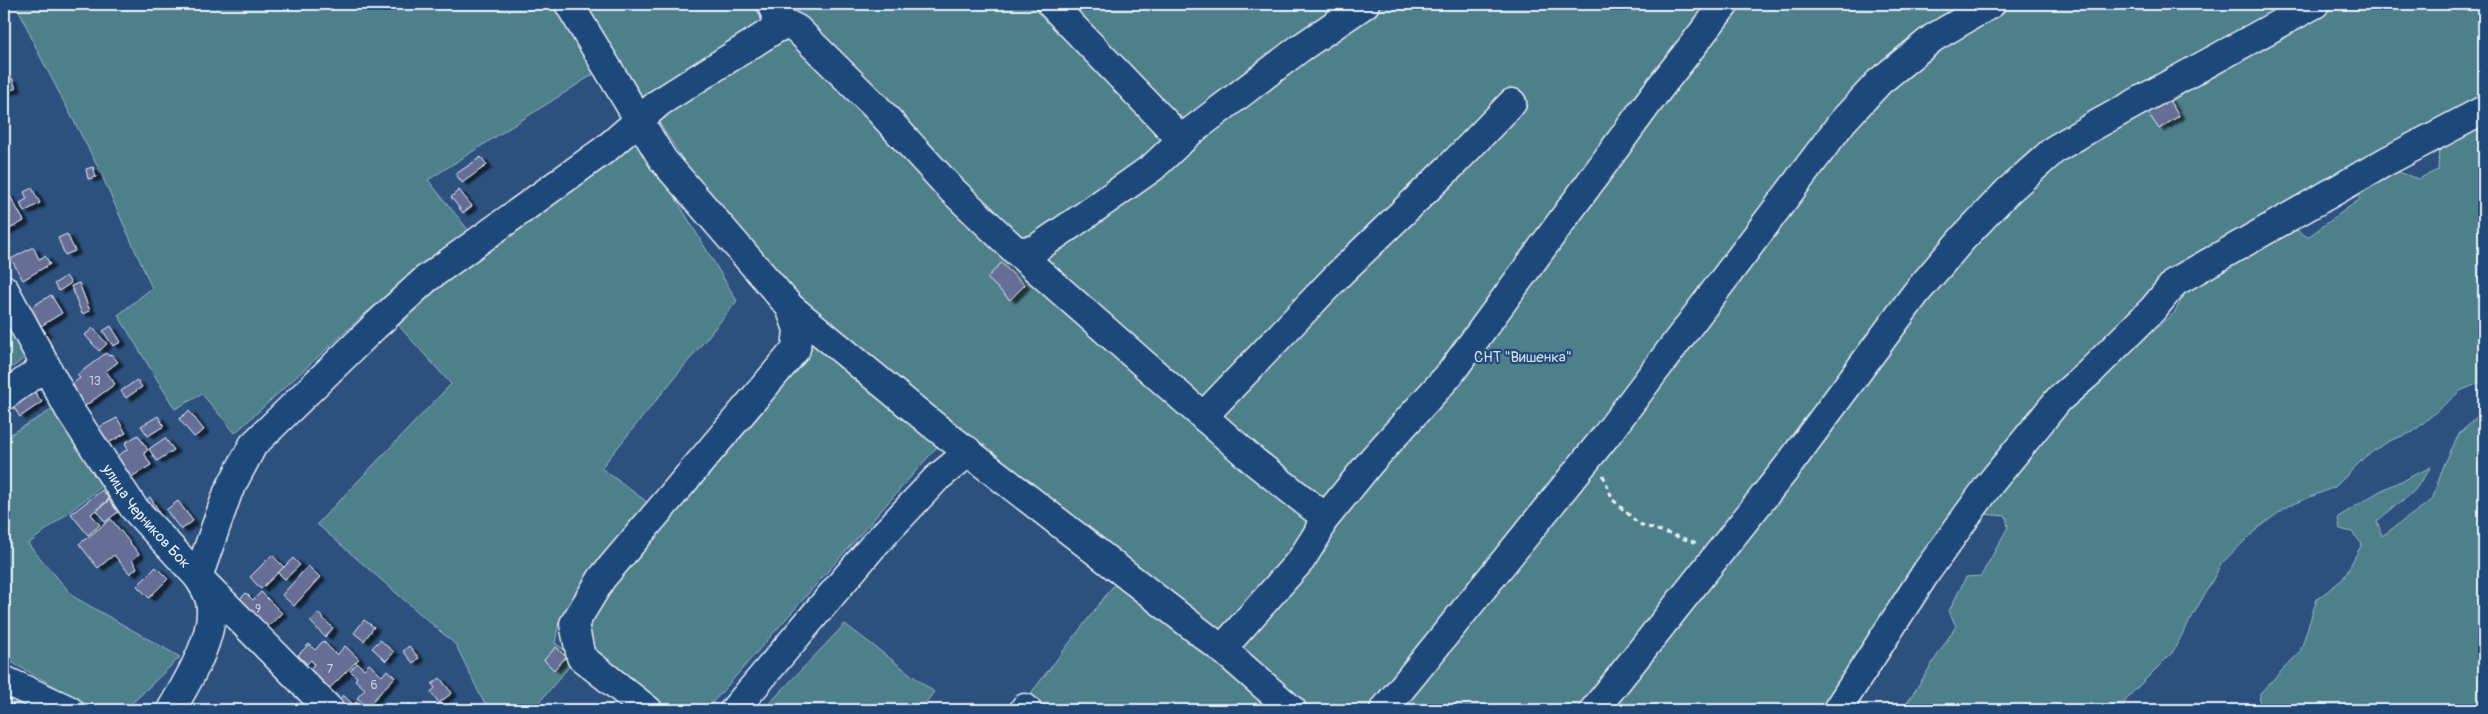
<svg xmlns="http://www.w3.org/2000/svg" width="2488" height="714" font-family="Pangolin,sans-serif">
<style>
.green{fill:#4e808b;stroke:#9bb8c2}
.building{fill:#656e95;stroke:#e8f1f8;filter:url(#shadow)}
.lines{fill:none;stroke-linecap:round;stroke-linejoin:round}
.minor-casing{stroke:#e8f1f8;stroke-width:31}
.path{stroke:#e8f1f8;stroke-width:3;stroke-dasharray:5 4;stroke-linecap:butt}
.minor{stroke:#1f4a7a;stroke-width:28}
.labels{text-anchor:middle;stroke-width:4.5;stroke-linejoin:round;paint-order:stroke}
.number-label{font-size:12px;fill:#c7d0df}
.park-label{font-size:15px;fill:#d1e0e8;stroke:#1f4a7a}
.street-label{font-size:15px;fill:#e8f1f8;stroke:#1f4a7a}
</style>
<defs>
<filter id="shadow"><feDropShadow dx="5.5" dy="3" stdDeviation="1" flood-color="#0009"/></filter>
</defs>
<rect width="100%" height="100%" fill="#2d517f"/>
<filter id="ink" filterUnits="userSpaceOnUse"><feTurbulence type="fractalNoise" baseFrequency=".02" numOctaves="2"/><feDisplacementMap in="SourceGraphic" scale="10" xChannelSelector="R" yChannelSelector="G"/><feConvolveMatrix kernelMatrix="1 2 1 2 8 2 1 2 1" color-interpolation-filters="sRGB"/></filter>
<g filter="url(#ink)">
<path class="green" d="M16 4H560L600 70 428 180 473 236 367 312 235 433 202 394 175 409 118 315 152 288 99 169 40 56Z
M586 4H2484V101L2150 303 1828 710H1018L1120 577 943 440 706 710H662L562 631 788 348 792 330 632 80Z
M2484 119V381L2460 391 2413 432 2389 441 2366 456 2335 487 2288 506 2259 527 2222 563 2172 653 2127 698 2121 710H1898L1904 708 1956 626 1949 611 1966 577 1981 576 2008 527 2006 516 1982 514 2056 417 2174 313 2190 284 2293 228 2308 237 2360 199 2354 189 2388 168 2418 179 2438 170 2439 146Z
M639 137 737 301 601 468 647 502 559 622 555 643 576 658 533 710H493L483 701 456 645 317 524 451 384 390 316Z
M4 302 32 352 4 374Z
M60 405 109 481 28 544 74 597 180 657 125 710 88 705 4 658V438Z
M2484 410V710H2259L2260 693 2300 652 2317 599 2343 579 2362 544 2352 532 2340 529 2338 517 2380 491 2431 467 2414 491 2377 521 2382 536 2432 500 2444 465 2459 434Z
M845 624 934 692 920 710H763Z
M4 692 44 710H4Z"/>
<path class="building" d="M12 78 16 88 4 93V81Z
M2167 97 2179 116 2159 129 2146 110Z
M481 157 487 165 462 183 456 174Z
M93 167 96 177 88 179 86 169Z
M32 188 40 203 24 212 20 203 27 199 24 192Z
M459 190 472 206 463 213 451 197Z
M9 194 24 221 4 232V197Z
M67 234 75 251 65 255 58 238Z
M33 247 39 259 45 256 50 264 23 280 11 259Z
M1001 263 1025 285 1010 300 987 278Z
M66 276 71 283 59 291 54 284Z
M79 283 90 311 82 314 71 286Z
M51 295 62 313 41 326 46 333 37 338 22 313Z
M111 326 121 342 113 346 103 331Z
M93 328 107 344 99 351 85 335Z
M106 353 109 356 111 354 118 362 106 371 115 384 84 407 68 387 80 378 77 375Z
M137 380 142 387 126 398 121 391Z
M29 384 42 402 20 417 8 398Z
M189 411 204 430 194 437 179 419Z
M158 416 164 426 148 436 141 426Z
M117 418 126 433 105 445 96 429Z
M138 435 148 450 144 453 151 465 128 479 114 458 128 449 125 443Z
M165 438 174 450 157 461 149 449Z
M102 490 109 499 91 514 100 525 88 535 71 514Z
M150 497 159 511 150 518 141 504Z
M109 500 118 512 105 522 97 511Z
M178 501 193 521 181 530 166 510Z
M111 519 139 554 132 560 137 568 130 574 114 555 98 568 79 544Z
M272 555 284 567 261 589 250 577Z
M293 558 300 565 285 579 278 573Z
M308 566 320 577 294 606 282 595Z
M156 567 168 579 149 598 137 586Z
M261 592 282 613 263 632 235 604 246 593 253 600Z
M318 613 333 628 325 637 310 621Z
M364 620 374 627 364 641 354 633Z
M380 640 394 652 386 661 372 648Z
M323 641 337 655 345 646 359 659 326 692 307 673 314 664 311 660 307 664 298 655 309 644 315 650Z
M409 646 419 658 413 663 403 651Z
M556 647 566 657 554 670 544 660Z
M357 663 364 669 369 664 382 676 387 670 395 677 367 707 357 698 365 689 355 680 357 677 350 671Z
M440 678 452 693 439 703 431 692 435 688 432 684Z
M343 695 353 704 347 710 337 703Z
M356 702 366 710H350Z
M409 704 417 710H404Z"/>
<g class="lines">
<g class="minor-casing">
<g id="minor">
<path d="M569 4 663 160 790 307 932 424 1228 654 1292 710"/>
<path d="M771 4 775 12 777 28"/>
<path d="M1051 4 1182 140"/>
<path d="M1016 251 1255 462 1325 517"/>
<path id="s1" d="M4 289 69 409 133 507 198 577 330 710"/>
<path d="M4 396 46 366"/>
<path d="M1205 418 1214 405 1340 273 1451 166 1512 103"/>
<path d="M1222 649 1301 560 1318 533 1322 522 1373 459 1449 375 1654 95 1725 4"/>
<path d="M4 680 69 710"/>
<path d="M1025 708 1027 710"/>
<path d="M171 710C187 682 217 635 210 601 208 592 203 585 198 577L228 492 253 445 374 327 426 279 607 148 660 102 777 28 787 24 797 29 876 107 951 189 1016 251 1034 250 1084 216 1153 167 1189 133 1299 49 1365 4"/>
<path d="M648 710 581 657 574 624 602 578 796 349 798 330 790 307"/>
<path d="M734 710 873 546 936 479 964 456 967 450"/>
<path d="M1384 710 1605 437 1843 121 1879 82 1933 38 1991 4"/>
<path d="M1594 710 1785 470 1916 293 1963 238 2008 191 2055 149 2092 127 2315 4"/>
<path d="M1837 710 1927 571 1989 485 2059 399 2089 373 2153 309 2175 282 2387 161 2484 110"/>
</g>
</g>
<path class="path" d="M1603 475 1613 500 1639 524 1697 543"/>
<use href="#minor" class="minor"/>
</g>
</g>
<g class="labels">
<g class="number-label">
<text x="95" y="385">13</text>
<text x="258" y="613">9</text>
<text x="330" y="673">7</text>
<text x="374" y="689">6</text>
</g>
<g class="park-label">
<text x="1523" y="362">СНТ "Вишенка"</text>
</g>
<g class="street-label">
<text dy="5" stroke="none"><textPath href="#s1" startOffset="269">улица Черников Бок</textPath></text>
</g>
</g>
<rect width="2488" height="714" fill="none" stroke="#1f4a7a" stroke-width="20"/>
<rect x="10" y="10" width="2468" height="694" fill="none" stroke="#e8f1f8" stroke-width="2" filter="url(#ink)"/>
</svg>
